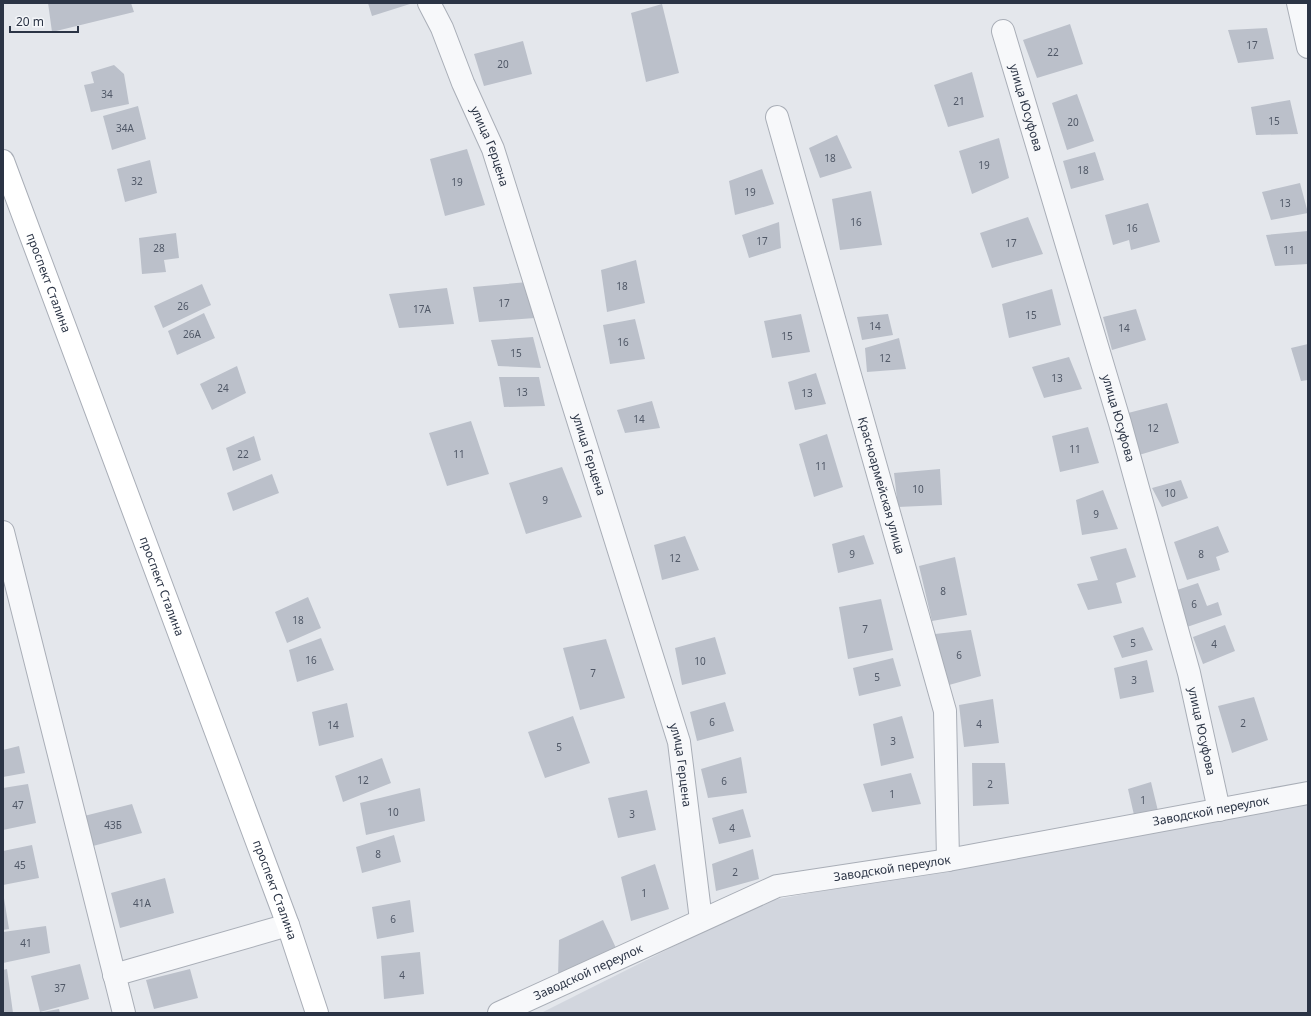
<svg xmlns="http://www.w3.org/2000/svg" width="1311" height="1016" font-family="'Noto Sans',sans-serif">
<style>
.built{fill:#d2d6de}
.building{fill:#bbc0ca}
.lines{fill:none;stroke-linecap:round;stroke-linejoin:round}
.street-casing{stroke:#a9aeb7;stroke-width:24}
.secondary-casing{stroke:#a9aeb7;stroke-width:24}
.street{stroke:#f7f8fa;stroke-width:22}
.secondary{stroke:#fff;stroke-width:22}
.labels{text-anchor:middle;stroke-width:3;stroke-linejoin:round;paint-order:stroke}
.number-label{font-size:10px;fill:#4f5766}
.street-label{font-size:12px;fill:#2b3445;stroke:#f4f6f9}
</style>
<rect width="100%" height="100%" fill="#e4e7ec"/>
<path class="built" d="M1308 801V1013H541L762 902Z"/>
<path class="building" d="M48 3H131L134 12 52 32Z
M368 3H409L410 4 372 16Z
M662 4 679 73 646 82 631 13Z
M1070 24 1083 64 1037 78 1023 40Z
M1267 28 1274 59 1238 63 1228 30Z
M523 41 532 74 484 86 474 54Z
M114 65 124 74 129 104 91 112 84 85 94 83 91 72Z
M972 72 984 117 948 127 934 85Z
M1077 94 1094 141 1067 150 1052 103Z
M1290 100 1298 134 1256 135 1251 107Z
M138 106 146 139 112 150 103 116Z
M837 135 852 168 820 178 809 148Z
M999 138 1009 178 972 194 959 151Z
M467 149 485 205 445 216 430 159Z
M1095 152 1104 180 1071 189 1063 161Z
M150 160 157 193 125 202 117 169Z
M762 169 774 204 735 215 729 181Z
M1300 183 1308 213 1271 220 1262 192Z
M871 191 882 245 840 250 832 199Z
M1148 203 1160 242 1131 250 1129 240 1113 245 1105 215Z
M1028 217 1043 254 992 268 980 233Z
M779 222 781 248 749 258 742 235Z
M1308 231V264L1275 266 1266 235Z
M176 233 179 258 164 260 166 272 142 274 139 238Z
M636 260 645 303 607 312 601 270Z
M528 282 535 318 479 322 473 287Z
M202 284 211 305 163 328 154 306Z
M447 288 454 324 399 328 389 294Z
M1052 289 1061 325 1009 338 1002 304Z
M1136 309 1146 340 1112 350 1103 317Z
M204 313 215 338 177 355 168 331Z
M801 314 810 352 772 358 764 321Z
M888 314 893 335 862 340 857 317Z
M635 319 645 359 610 364 603 325Z
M533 337 541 368 498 366 491 340Z
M899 338 906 369 867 372 865 348Z
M1308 344V380L1301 381 1291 348Z
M1069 357 1082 389 1044 398 1032 367Z
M237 366 246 393 212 410 200 384Z
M816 373 826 404 795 410 788 382Z
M499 377H539L545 406 504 407Z
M652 401 660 428 625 433 617 410Z
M1167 403 1179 443 1139 455 1128 413Z
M471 421 489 474 447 486 429 433Z
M1088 427 1099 463 1060 472 1052 436Z
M827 434 843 487 814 497 799 444Z
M254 436 261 460 233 471 226 448Z
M562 467 582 517 526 534 509 483Z
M940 469 942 505 898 507 894 473Z
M272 474 279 493 233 511 227 493Z
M1181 480 1188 498 1162 507 1152 488Z
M1103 490 1118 529 1082 535 1076 500Z
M1218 526 1229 552 1216 557 1220 570 1187 580 1174 542Z
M864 535 874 564 838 573 832 544Z
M685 536 699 570 662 580 654 545Z
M1126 548 1136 577 1116 583 1122 603 1088 610 1077 584 1098 580 1090 557Z
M955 557 967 615 932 621 919 566Z
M1198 583 1207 606 1218 602 1222 615 1187 627 1177 590Z
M308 597 321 628 287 643 275 612Z
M881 599 893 650 848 659 839 607Z
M1225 625 1235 651 1203 664 1193 637Z
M1143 627 1153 650 1122 658 1113 636Z
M971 630 981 676 949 685 935 634Z
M715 637 726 674 682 685 675 648Z
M321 638 334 670 297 682 289 650Z
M606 639 625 698 580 710 563 648Z
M893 658 901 686 859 696 853 668Z
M1147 660 1154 692 1120 699 1114 668Z
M1254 697 1268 740 1232 753 1218 706Z
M993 699 999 743 964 747 959 705Z
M725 702 734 731 697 741 690 712Z
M347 703 354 737 319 746 312 712Z
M573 716 590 763 545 778 528 732Z
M902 716 914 758 881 766 873 724Z
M19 746 25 773 3 777V750Z
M741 757 747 793 708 798 701 769Z
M382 758 391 783 343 802 335 776Z
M972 763H1005L1009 804 973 806Z
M911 773 921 804 872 812 863 784Z
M1151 782 1158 811 1134 815 1128 789Z
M28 784 36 823 3 830V788Z
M420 788 425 821 366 835 360 803Z
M647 790 656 830 618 838 608 798Z
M132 804 142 833 93 846 84 816Z
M743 809 751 837 719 844 712 818Z
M394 835 401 862 362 873 356 847Z
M32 845 39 878 3 885V851Z
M753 849 759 879 716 891 712 864Z
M655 864 669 909 631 921 621 877Z
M165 878 174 913 120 928 111 893Z
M3 892 9 929 3 930Z
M410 900 414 932 377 939 372 907Z
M603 920 616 948 558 977 559 940Z
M46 926 50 953 3 963V932Z
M420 952 424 994 384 999 381 956Z
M80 964 89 999 40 1012 31 976Z
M7 969 13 1013H3V970Z
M190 969 198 998 154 1009 146 980Z
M59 1009 60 1013H43V1012Z"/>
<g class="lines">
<g class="street-casing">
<g id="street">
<path id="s1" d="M429 3 442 28 463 83 493 149 679 742 701 920"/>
<path d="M1298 3 1308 47"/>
<path id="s2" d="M1003 31 1120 423 1189 673 1219 810"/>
<path id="s3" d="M777 117 945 711 948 860"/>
<path d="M3 532 124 1013"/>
<path d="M114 975 288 925"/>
<path id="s4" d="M499 1013 777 886 948 860 1308 793"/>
</g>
</g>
<g class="secondary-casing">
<g id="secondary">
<path id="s5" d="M3 161 288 925 317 1013"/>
</g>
</g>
<use href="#street" class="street"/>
<use href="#secondary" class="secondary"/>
</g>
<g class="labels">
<g class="number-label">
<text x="1252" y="49">17</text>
<text x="1053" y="56">22</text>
<text x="503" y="68">20</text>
<text x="107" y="98">34</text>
<text x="959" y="105">21</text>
<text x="1274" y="125">15</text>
<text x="1073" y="126">20</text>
<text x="125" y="132">34А</text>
<text x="830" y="162">18</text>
<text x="984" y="169">19</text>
<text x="1083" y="174">18</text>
<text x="137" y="185">32</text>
<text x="457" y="186">19</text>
<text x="750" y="196">19</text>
<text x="1285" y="207">13</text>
<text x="856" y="226">16</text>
<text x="1132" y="232">16</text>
<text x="762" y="245">17</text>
<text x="1011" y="247">17</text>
<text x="159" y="252">28</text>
<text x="1289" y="254">11</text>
<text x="622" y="290">18</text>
<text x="504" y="307">17</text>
<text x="183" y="310">26</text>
<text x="422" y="313">17А</text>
<text x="1031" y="319">15</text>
<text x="875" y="330">14</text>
<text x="1124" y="332">14</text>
<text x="192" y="338">26А</text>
<text x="787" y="340">15</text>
<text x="623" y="346">16</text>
<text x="516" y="357">15</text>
<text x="885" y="362">12</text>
<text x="1057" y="382">13</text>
<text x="223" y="392">24</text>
<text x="522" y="396">13</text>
<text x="807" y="397">13</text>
<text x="639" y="423">14</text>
<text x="1153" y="432">12</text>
<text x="1075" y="453">11</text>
<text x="243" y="458">22</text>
<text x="459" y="458">11</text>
<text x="821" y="470">11</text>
<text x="918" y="493">10</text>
<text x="1170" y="497">10</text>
<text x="545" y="504">9</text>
<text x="1096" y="518">9</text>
<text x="852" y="558">9</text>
<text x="1201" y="558">8</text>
<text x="675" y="562">12</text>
<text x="943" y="595">8</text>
<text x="1194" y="608">6</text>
<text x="298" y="624">18</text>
<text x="865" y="633">7</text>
<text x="1133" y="647">5</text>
<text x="1214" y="648">4</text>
<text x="959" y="659">6</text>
<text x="311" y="664">16</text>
<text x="700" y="665">10</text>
<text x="593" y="677">7</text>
<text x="877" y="681">5</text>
<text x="1134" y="684">3</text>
<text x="712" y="726">6</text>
<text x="1243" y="727">2</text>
<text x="979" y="728">4</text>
<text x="333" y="729">14</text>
<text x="893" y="745">3</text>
<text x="559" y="751">5</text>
<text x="363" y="784">12</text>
<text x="724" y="785">6</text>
<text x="990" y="788">2</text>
<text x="892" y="798">1</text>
<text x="1143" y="804">1</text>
<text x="18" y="809">47</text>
<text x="393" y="816">10</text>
<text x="632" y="818">3</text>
<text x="113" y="829">43Б</text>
<text x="732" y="832">4</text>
<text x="378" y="858">8</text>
<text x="20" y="869">45</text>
<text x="735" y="876">2</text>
<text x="644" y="897">1</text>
<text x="142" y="907">41А</text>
<text x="393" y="923">6</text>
<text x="26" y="947">41</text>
<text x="402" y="979">4</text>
<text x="60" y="992">37</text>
</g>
<g class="street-label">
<text dy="4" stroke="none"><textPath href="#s2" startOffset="80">улица Юсуфова</textPath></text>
<text dy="4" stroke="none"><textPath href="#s1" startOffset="156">улица Герцена</textPath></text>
<text dy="4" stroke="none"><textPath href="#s5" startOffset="130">проспект Сталина</textPath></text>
<text dy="4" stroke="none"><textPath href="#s2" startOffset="404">улица Юсуфова</textPath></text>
<text dy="4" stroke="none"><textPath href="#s1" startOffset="480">улица Герцена</textPath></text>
<text dy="4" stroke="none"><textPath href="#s3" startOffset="383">Красноармейская улица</textPath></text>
<text dy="4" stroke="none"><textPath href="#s5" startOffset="454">проспект Сталина</textPath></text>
<text dy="4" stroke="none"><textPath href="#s2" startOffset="728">улица Юсуфова</textPath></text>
<text dy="4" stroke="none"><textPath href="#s1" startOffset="804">улица Герцена</textPath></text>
<text dy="4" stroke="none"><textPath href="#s4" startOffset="746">Заводской переулок</textPath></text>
<text dy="4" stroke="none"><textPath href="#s4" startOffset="422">Заводской переулок</textPath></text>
<text dy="4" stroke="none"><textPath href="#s5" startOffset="778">проспект Сталина</textPath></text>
<text dy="4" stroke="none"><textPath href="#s4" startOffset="98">Заводской переулок</textPath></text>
</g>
</g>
<rect width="1311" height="1016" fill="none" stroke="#2b3445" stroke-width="8"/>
<path d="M10 26v6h68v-6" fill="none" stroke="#2b3445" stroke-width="2"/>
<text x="16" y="26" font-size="12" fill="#2b3445" stroke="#f4f6f9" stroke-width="3" paint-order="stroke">20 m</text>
</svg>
